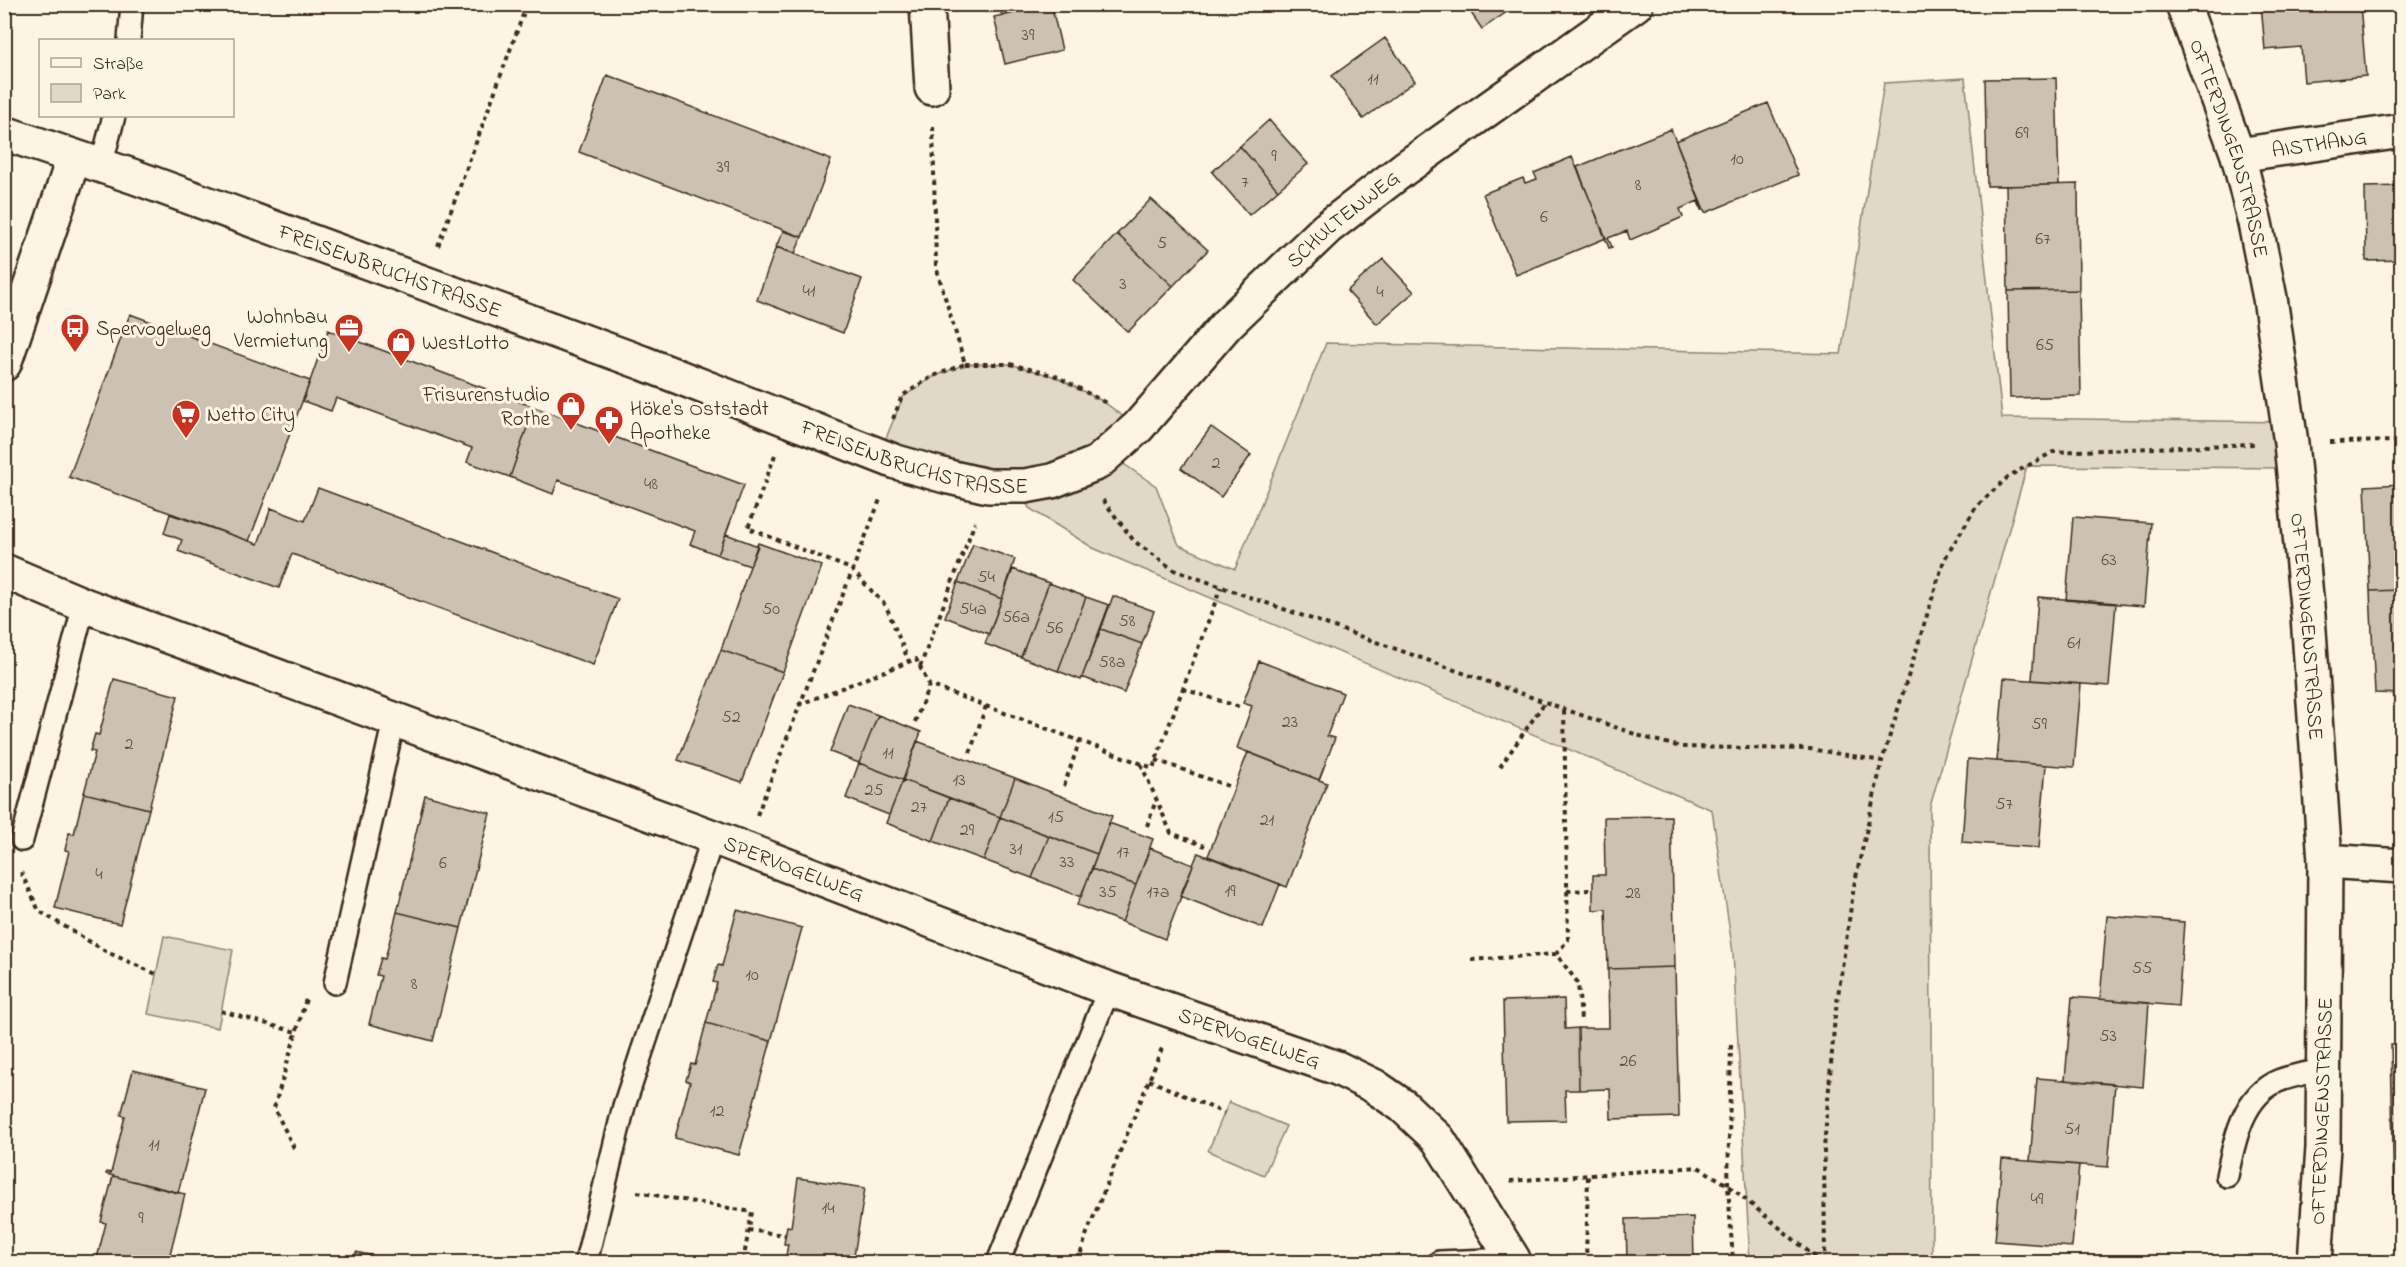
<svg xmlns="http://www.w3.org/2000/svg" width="2406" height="1267" font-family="'Indie Flower',sans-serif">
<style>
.green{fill:#e0d8c8;stroke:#8e8173;stroke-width:1.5}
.building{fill:#ccc2b3;stroke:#3b2a1e;stroke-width:1.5}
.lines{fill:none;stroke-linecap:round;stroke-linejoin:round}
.service-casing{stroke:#3b2a1e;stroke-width:26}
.minor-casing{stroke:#3b2a1e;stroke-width:38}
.path{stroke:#3b2a1e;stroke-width:4;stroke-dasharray:4.5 4.5;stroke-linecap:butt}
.service{stroke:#fcf5e5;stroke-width:21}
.minor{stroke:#fcf5e5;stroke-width:33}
.labels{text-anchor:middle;stroke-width:6;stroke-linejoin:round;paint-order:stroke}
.number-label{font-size:18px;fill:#5f5043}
.street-label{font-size:21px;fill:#3b2a1e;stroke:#fcf5e5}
.poi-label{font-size:21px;fill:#3b2a1e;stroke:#fcf5e5;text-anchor:start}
</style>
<rect width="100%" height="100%" fill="#fcf5e5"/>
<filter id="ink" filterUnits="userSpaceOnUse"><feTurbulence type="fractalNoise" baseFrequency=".0167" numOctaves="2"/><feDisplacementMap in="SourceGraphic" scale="12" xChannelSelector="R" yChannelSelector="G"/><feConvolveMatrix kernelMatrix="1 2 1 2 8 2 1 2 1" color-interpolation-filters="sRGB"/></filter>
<g filter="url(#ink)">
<path class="green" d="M1965 78 2002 418 2287 422 2292 468 2027 466 1930 807 1932 1262H1750L1733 953 1712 810 1093 548 1029 508 1018 486 879 455 903 397 933 377 965 364H1010L1056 377 1104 402 1137 427 1109 454 1156 486 1179 545 1235 569 1326 343 1841 354 1884 83Z
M164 936 233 950 218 1028 148 1014Z
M1229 1102 1286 1126 1264 1175 1208 1151Z"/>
<path class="building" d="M999 4H1049L1002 16Z
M1051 4 1062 50 1005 64 994 17Z
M1465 4H1512L1514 7 1482 29Z
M2261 4H2360L2366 76 2304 82 2301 47 2265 50Z
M1385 38 1415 81 1363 119 1332 76Z
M607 75 831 160 802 237 579 152Z
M2056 78 2059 185 1987 186 1985 79Z
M1768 103 1798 175 1705 213 1676 141Z
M1269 120 1308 164 1278 190 1240 146Z
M1671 129 1703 210H1701L1698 201 1680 209 1683 217 1630 240 1627 231 1608 238 1612 247 1609 248 1577 167Z
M1240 146 1278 190 1249 215 1212 172Z
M1572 157 1606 238 1516 275 1483 194 1523 178 1525 183 1537 179 1534 173Z
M2078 184 2079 290 2008 291 2006 186Z
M2402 186V260L2366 261 2365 187Z
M1151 199 1208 250 1173 286 1117 234Z
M783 231 802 237 795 253 776 247Z
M1117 234 1173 286 1128 332 1073 280Z
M776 247 862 279 843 333 757 300Z
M1383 259 1414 292 1377 324 1347 291Z
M2079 290 2081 396 2010 398 2008 291Z
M130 314 310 381 249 541 69 477Z
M328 330 534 407 510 477 467 462 472 448 336 398 331 411 303 401Z
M534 407 744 485 718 555 690 544 695 531 558 480 553 494 510 477Z
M1211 427 1251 455 1221 497 1181 468Z
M2402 484V590L2370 591 2365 486Z
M318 488 618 599 593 665 292 554 279 588 178 551 182 540 164 533 170 514 258 544 271 508 305 521Z
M2073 517 2151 523 2144 606 2066 600Z
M726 534 758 546 750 566 718 555Z
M758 543 822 566 783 672 721 650Z
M973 544 1015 559 1002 599 958 582Z
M1013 569 1049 583 1021 657 985 644Z
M958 582 1002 599 989 634 945 617Z
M1049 583 1086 597 1058 671 1021 657Z
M2402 590V694L2375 693 2370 591Z
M1113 596 1154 611 1142 644 1101 629Z
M1086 597 1109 605 1081 680 1058 671Z
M2038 597 2116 603 2109 686 2032 680Z
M1101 629 1142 644 1124 693 1082 677Z
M721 650 783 672 742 782 678 760Z
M1259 661 1343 693 1327 736 1335 738 1319 780 1237 748 1252 706 1243 703Z
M2004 678 2081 684 2074 767 1997 761Z
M114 679 178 696 149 809 84 793 95 752 90 751 95 734 99 735Z
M2394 694H2402V799H2399Z
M848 704 878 715 859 763 830 752Z
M878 715 921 732 903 780 859 763Z
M917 741 1015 778 1000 817 903 780Z
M1248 752 1327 783 1287 887 1208 856Z
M1968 759 2046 765 2039 848 1962 842Z
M859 763 903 780 889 815 846 798Z
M1015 778 1112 816 1097 854 1000 817Z
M903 780 949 798 933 841 886 823Z
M84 793 149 809 120 924 55 908 69 851 65 850 69 833 74 834Z
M425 795 490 813 461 928 397 912Z
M949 798 1000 817 984 860 933 841Z
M1671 816 1675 967 1608 969 1606 909 1593 910V875H1605L1604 817Z
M1000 817 1049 836 1032 878 984 860Z
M1109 823 1153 839 1136 885 1092 869Z
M1049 836 1097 854 1081 897 1032 878Z
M1150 848 1193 865 1165 939 1122 922Z
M1198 853 1280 884 1263 928 1180 896Z
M1092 869 1136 885 1122 922 1077 905Z
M737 910 802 928 771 1041 706 1023 717 983 713 982 718 965 722 966Z
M397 912 461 928 433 1041 369 1024 381 976 376 975 381 958 385 959Z
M2107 916 2184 922 2178 1006 2100 999Z
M1675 967 1679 1117 1611 1119 1610 1089 1579 1090 1578 1028H1609L1608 969Z
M2072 997 2149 1003 2143 1087 2065 1080Z
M1564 999 1565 1029 1578 1028 1579 1090H1565L1566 1120 1506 1121 1503 1001Z
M706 1023 771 1041 739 1155 675 1138 690 1082 686 1080 691 1064 695 1065Z
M2391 1044H2402V1150H2393Z
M133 1070 205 1088 178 1193 106 1174 107 1172 111 1173 125 1116 121 1115Z
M2037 1078 2115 1084 2108 1167 2030 1161Z
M2393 1150H2402V1257L2395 1258Z
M2002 1159 2079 1165 2072 1247 1995 1241Z
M113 1176 185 1194 168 1262H96L106 1223 101 1222Z
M798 1178 865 1188 853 1262H785L788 1244H784L787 1226 791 1227Z
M1693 1217 1694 1262H1627L1626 1219Z
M356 1252 400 1262H354Z"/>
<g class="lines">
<g class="service-casing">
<path id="service" d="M129 40 132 4
M101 166 114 116
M22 840 84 605
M335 983 394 720
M2227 1176C2234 1143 2242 1096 2278 1081 2293 1075 2309 1073 2324 1069
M586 1262 624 1106 713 837
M998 1262 1109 989
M1439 1262 1513 1259"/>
</g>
<g class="minor-casing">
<g id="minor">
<path d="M927 4 932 88"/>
<path id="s1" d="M2183 4 2238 155 2255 223 2270 298 2291 443 2308 616 2325 861 2323 1148 2315 1262"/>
<path id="s2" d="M4 133 132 176 643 363 896 462 949 477 988 486H1025L1052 481 1097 463 1138 427 1227 324 1327 228 1405 168 1636 4"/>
<path id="s3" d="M2238 155 2402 131"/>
<path d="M4 364 74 157"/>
<path id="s4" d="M4 571 84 605 713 837 1109 989 1337 1068 1374 1086 1403 1106 1438 1139 1513 1259"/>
<path d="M2325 861 2402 866"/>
</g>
</g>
<path class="path" d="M438 246 527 4
M965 364H1010L1056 376 1106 403
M893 419 902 396 933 376 965 364 936 267 933 126
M2330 442 2402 441
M775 455 748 528 851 569 886 606 909 662
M1103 500 1134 541 1174 570 1643 737 1681 747 1810 749 1882 761 1944 560 1976 507 2009 476 2053 452 2254 444
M920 667 975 522
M1183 689 1243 708
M798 705 916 659 929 685 1153 768 1221 587
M915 722 929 685
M970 753 986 706
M1156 760 1228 786
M1141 764 1171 833 1205 846
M1500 767 1545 702
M1064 786 1080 740
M757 815 881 497
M1147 826 1156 800
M21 872 39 911 107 952 156 974
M1567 891 1591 890
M1556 954 1568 940 1564 708
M1471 960 1556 954 1578 983 1581 1020
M221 1011 296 1032
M1731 1045 1728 1185 1733 1262
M1149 1080 1224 1113
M294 1148 274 1108 306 999
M1510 1181 1698 1167 1728 1185 1821 1262
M637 1192 752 1212 743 1262
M748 1230 785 1235
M1078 1262 1087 1233 1162 1048
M1586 1262 1588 1175
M1825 1262 1824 1148 1835 1016 1854 886 1882 761"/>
<use href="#service" class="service"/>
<use href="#minor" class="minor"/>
</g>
</g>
<defs>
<g id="bus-pin" transform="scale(1.5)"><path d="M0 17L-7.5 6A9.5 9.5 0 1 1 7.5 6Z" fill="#c8321e" stroke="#fcf5e5"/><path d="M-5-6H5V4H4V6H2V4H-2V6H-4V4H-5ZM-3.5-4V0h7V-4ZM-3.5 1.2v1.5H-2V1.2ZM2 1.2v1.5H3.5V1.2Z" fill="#fff"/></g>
<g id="office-pin" transform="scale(1.5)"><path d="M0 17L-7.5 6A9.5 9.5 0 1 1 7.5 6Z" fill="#c8321e" stroke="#fcf5e5"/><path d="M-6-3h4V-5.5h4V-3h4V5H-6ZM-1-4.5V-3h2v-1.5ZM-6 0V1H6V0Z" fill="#fff"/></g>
<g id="shop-pin" transform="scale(1.5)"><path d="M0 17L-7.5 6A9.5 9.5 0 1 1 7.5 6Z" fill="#c8321e" stroke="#fcf5e5"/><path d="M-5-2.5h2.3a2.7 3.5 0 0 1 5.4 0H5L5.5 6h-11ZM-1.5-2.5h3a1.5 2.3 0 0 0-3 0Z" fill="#fff"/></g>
<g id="supermarket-pin" transform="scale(1.5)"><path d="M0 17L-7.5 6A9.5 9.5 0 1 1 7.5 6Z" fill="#c8321e" stroke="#fcf5e5"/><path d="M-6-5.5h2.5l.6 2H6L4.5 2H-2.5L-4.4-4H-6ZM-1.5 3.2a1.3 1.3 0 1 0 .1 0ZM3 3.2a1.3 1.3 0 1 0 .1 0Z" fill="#fff"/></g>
<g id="pharmacy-pin" transform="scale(1.5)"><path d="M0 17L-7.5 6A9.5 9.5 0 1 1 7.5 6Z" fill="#c8321e" stroke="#fcf5e5"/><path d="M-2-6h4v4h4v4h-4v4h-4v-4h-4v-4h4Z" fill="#fff"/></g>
</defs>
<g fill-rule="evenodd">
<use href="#bus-pin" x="75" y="328"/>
<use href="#office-pin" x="349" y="328"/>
<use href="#shop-pin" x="401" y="342"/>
<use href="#shop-pin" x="571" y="406"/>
<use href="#supermarket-pin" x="186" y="414"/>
<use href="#pharmacy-pin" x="609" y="420"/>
</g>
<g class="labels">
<g class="number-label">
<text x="1028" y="40">39</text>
<text x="1373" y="84">11</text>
<text x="2022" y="138">69</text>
<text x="1274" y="161">9</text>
<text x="1737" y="164">10</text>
<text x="723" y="172">39</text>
<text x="1245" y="187">7</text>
<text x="1638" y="190">8</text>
<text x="1544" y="222">6</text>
<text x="2043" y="244">67</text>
<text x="1162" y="248">5</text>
<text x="1123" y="289">3</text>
<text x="809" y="296">41</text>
<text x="1380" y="297">4</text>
<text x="2045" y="350">65</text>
<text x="1216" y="468">2</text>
<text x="651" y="489">48</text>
<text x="2109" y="565">63</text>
<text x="986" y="582">54</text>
<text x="771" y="614">50</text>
<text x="973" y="614">54a</text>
<text x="1016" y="622">56a</text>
<text x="1127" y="626">58</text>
<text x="1054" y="633">56</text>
<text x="2074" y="648">61</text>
<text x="1112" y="667">58a</text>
<text x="731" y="722">52</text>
<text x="1290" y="727">23</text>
<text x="2039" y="729">59</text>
<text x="129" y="749">2</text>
<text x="888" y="758">11</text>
<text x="959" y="785">13</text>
<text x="874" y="795">25</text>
<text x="2004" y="809">57</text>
<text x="919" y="812">27</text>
<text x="1056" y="822">15</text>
<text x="1267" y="825">21</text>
<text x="967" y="835">29</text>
<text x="1016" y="854">31</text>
<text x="1123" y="857">17</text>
<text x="1067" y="867">33</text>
<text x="443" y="868">6</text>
<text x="99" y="879">4</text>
<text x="1230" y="896">19</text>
<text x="1108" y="897">35</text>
<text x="1158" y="897">17a</text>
<text x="1633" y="898">28</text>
<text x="2142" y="973">55</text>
<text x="752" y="980">10</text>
<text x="414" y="989">8</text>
<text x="2108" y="1041">53</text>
<text x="1628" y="1066">26</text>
<text x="717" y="1116">12</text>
<text x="2072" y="1134">51</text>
<text x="154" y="1150">11</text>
<text x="2037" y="1204">49</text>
<text x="828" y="1213">14</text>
<text x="141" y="1223">9</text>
</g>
<g class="street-label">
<text dy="7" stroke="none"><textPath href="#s3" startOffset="82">AISTHANG</textPath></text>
<text dy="7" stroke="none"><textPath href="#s1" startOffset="152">OFTERDINGENSTRASSE</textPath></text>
<text dy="7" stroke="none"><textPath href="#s2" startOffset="1506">SCHULTENWEG</textPath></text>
<text dy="7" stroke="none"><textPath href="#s2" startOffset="410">FREISENBRUCHSTRASSE</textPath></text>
<text dy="7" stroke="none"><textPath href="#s2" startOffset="968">FREISENBRUCHSTRASSE</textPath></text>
<text dy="7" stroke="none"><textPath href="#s1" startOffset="638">OFTERDINGENSTRASSE</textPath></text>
<text dy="7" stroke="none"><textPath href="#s4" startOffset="844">SPERVOGELWEG</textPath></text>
<text dy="7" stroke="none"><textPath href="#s4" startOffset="1330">SPERVOGELWEG</textPath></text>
<text transform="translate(2321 1111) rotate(-88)" y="7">OFTERDINGENSTRASSE</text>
</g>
<g class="poi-label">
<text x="328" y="323" text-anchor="end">Wohnbau<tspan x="328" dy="24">Vermietung</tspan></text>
<text x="96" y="335">Spervogelweg</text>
<text x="422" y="349">WestLotto</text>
<text x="550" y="401" text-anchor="end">Frisurenstudio<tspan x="550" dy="24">Rothe</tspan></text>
<text x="630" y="415">Höke's Oststadt<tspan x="630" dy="24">Apotheke</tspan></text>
<text x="207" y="421">Netto City</text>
</g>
</g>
<rect width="2406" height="1267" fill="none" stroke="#fcf5e5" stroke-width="24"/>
<rect x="12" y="12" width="2382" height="1243" fill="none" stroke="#3b2a1e" stroke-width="2" filter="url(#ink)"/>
<rect x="39" y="39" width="195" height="78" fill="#fcf5e5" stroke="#afa495" stroke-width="1.5"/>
<rect x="51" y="58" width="30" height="9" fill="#fcf5e5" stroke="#afa495" stroke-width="1.5"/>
<text x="93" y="69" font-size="18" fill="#3b2a1e">Straße</text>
<rect x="51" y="84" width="30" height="18" fill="#e0d8c8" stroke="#afa495" stroke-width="1.5"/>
<text x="93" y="99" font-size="18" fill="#3b2a1e">Park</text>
</svg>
